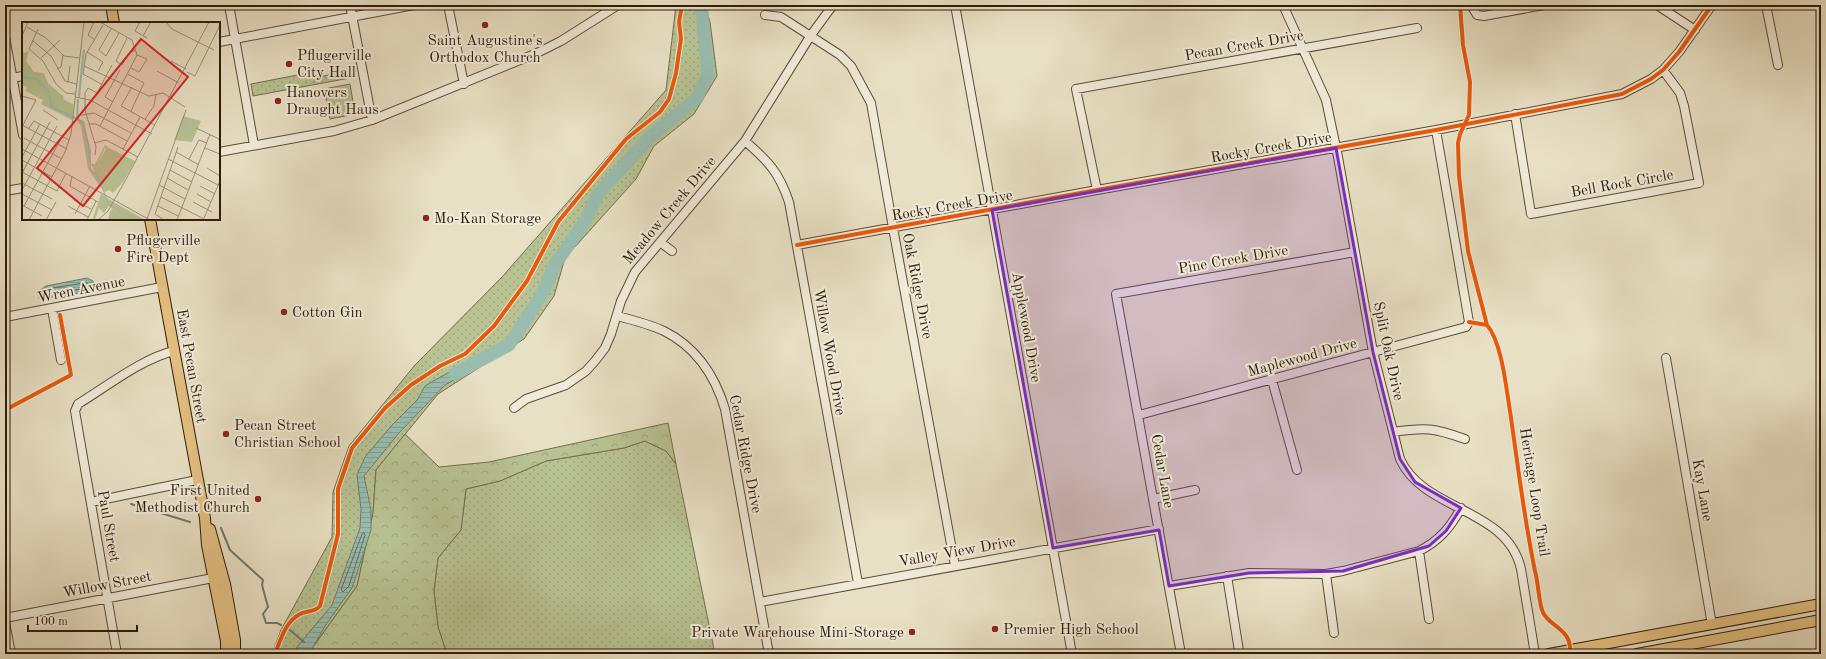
<svg xmlns="http://www.w3.org/2000/svg" width="1826" height="659" font-family="'Old Standard TT',serif">
<style>
.grass{fill:url(#grass-dots);stroke:#746e4e}
.forest{fill:url(#forest-crowns);stroke:#746e4e}
.pitch{fill:#b8c292;stroke:#746e4e}
.water{fill:url(#water-rules);stroke:#6e7c6e}
.lines{fill:none;stroke-linecap:round;stroke-linejoin:round}
.shore{stroke:#646c5d;stroke-width:1}
.stream{stroke:#6e7c6e;stroke-width:2}
.river{stroke:#98bdb0;stroke-width:13}
.minor-casing{stroke:#5d4c38;stroke-width:10}
.major-casing{stroke:#2f1b0a;stroke-width:12}
.minor{stroke:#f0ebd9;stroke-width:8}
.major{stroke:#e4c082;stroke-width:10}
.cycleway-casing{stroke:#f0ebd9;stroke-width:6}
.cycleway{stroke:#e8590c;stroke-width:4}
.marked{fill:#7b2cbf;fill-opacity:0.2;stroke:#7b2cbf;stroke-width:3;stroke-linejoin:round}
.poi-dot{fill:#8f2418;stroke:#f0ebd9;stroke-width:1.5}
.labels{text-anchor:middle;stroke-width:4;stroke-linejoin:round;paint-order:stroke}
.poi-label{font-size:15px;fill:#2f1b0a;stroke:#f0ebd9;text-anchor:start}
.street-label{font-size:15px;fill:#2f1b0a;stroke:#f0ebd9}
.inset-river{fill:none;stroke:#98bdb0;stroke-width:2}
.inset-road{fill:none;stroke:#9e917a;stroke-width:1}
.view{fill:#d62828;fill-opacity:0.15;stroke:#d62828;stroke-width:2}
.inset-edge{fill:none;stroke:#2f1b0a;stroke-width:2}
</style>
<defs>
<pattern id="grass-dots" width="8" height="8" patternUnits="userSpaceOnUse"><rect width="8" height="8" fill="#b8c292"/><path d="M2 2h.1M6 6h.1" fill="none" stroke="#9ea67d" stroke-width="1.8" stroke-linecap="round"/></pattern>
<pattern id="forest-crowns" width="20" height="18" patternUnits="userSpaceOnUse"><rect width="20" height="18" fill="#b8c292"/><path d="M2 6a3 3 0 1 1 6 0M12 15a3 3 0 1 1 6 0" fill="none" stroke="#9ea67d"/></pattern>
<pattern id="water-rules" width="6" height="5" patternUnits="userSpaceOnUse"><rect width="6" height="5" fill="#98bdb0"/><path d="M0 2.5h6" fill="none" stroke="#83a296"/></pattern>
</defs>
<rect width="100%" height="100%" fill="#e8e0c4"/>
<filter id="stains"><feTurbulence type="fractalNoise" baseFrequency=".005" numOctaves="4"/><feColorMatrix values="0 0 0 0 .2 0 0 0 0 .09 0 0 0 0 .02 0 0 0 .5 -.17"/></filter>
<radialGradient id="worn" r=".72"><stop offset=".6" stop-color="#630" stop-opacity="0"/><stop offset="1" stop-color="#630" stop-opacity=".3"/></radialGradient>
<path class="grass" d="M676 5H705L710 22 717 76 694 114 654 146 636 179 565 258 554 296 524 339 438 394 376 470 373 513 357 586 308 654H272L281 630 332 537 333 492 349 446 415 365 502 277 666 90Z
M349 71 350 78 253 96 251 84 313 72 314 78Z
M645 441 666 451 676 464 715 654H447L438 627 434 591 438 558 461 530 466 489 500 481 546 461 624 448Z"/>
<path class="forest" d="M668 423 676 464 666 451 645 441 624 448 546 461 500 481 466 489 461 530 438 558 434 591 438 627 447 654H308L357 586 373 513 376 470 405 434 439 467 489 462Z"/>
<path class="pitch" d="M350 84 355 114 330 119 324 89Z"/>
<path class="water" d="M87 278 93 281 95 288 93 291 47 298H39V291L46 286Z
M470 360V371L445 385 398 434 364 476 371 510V530L352 588 325 626 309 654H294L297 647 332 605 360 528 361 509 357 475 365 457 392 425 418 399 425 386Z"/>
<g class="lines">
<path class="shore" d="M86 283 90 285 89 288 47 294 45 293 48 289Z
M364 533 365 535 349 586 343 592 341 590 362 534Z"/>
<path class="stream" d="M131 504 190 522
M221 528 230 550 263 580 262 585 268 607 263 614 266 623H277L281 625
M290 630 304 642"/>
<path class="river" d="M455 374 509 345 541 296 556 263 584 223 598 194 649 138 697 98 708 74 702 12 698 5"/>
<g class="minor-casing">
<path id="minor" d="M229 5 254 145
M350 5 372 120
M448 5 464 84
M955 5 1072 654
M1283 5 1326 100 1338 157 1373 352 1400 459C1424 512 1507 507 1521 569L1535 654
M1471 5 1477 15 1484 16 1544 5
M1657 5 1695 30
M1766 5 1778 65
M765 15 781 17 840 55 851 66 871 103 893 228 955 566
M5 37 23 135
M219 42 414 5
M5 79 23 76
M1515 114 1531 214 1699 183 1684 106 1680 93 1663 70
M745 141C768 161 779 172 789 202L858 583
M219 152 334 131 372 120 535 54 561 41 618 5
M1097 190 1076 89 1417 28
M5 191 23 188
M660 242 672 251
M797 245 1097 190 1436 130 1622 94 1651 79 1663 70 1679 52 1712 5
M52 309 61 360
M617 316C633 320 649 324 664 331 696 347 715 376 725 409L769 654
M5 317 162 287
M1666 358 1712 625
M1272 380 1297 470
M514 408 526 399 566 385 586 371 595 361 605 348 611 334 621 301 635 272 745 141 811 35 833 5
M1139 415 1466 327 1469 322 1436 130
M1393 432C1426 427 1434 428 1465 439
M1153 499 1195 490
M91 502 197 480
M1419 551 1429 619
M1326 574 1334 633
M1227 576 1239 651
M1169 586 1249 573 1326 574 1343 571 1419 551C1439 541 1450 528 1461 508
M760 602 1159 529
M5 618 213 578
M5 622 11 654
M117 654 75 411 78 404C106 387 143 358 174 351
M1181 654 1116 294 1355 252"/>
</g>
<g class="major-casing">
<path id="major" d="M111 5 114 23
M150 219 205 518 207 545 226 641V654
M210 529 225 584 235 640V654
M1549 654 1821 604
M1637 654 1821 620"/>
</g>
<use href="#minor" class="minor"/>
<use href="#major" class="major"/>
<g class="cycleway-casing">
<path id="cycleway" d="M1460 5 1463 45 1470 82 1469 115 1460 134 1458 143 1459 176 1468 251 1487 325
M797 245 1097 190 1436 130 1622 94 1651 79 1663 70 1679 52 1712 5
M1469 322 1487 325C1500 340 1505 378 1508 398 1517 456 1523 514 1535 571 1538 582 1539 601 1542 610 1546 623 1563 627 1568 639 1570 643 1570 649 1571 654
M5 410 71 375 60 315
M275 654C281 639 285 622 300 614 307 610 314 613 320 606L338 534V489L352 448 385 408 411 385 440 366 465 354 494 326 527 281 558 222 626 139 660 112 669 99 676 73 681 39 679 22 682 5"/>
</g>
<use href="#cycleway" class="cycleway"/>
</g>
<path class="marked" d="M1336 148 1373 352 1400 459 1415 482 1461 508 1446 531 1429 546 1343 571 1249 573 1169 586 1159 530 1053 548 992 210Z"/>
<g class="poi-dot">
<circle cx="485" cy="25" r="4"/>
<circle cx="289" cy="64" r="4"/>
<circle cx="278" cy="101" r="4"/>
<circle cx="426" cy="218" r="4"/>
<circle cx="118" cy="249" r="4"/>
<circle cx="284" cy="312" r="4"/>
<circle cx="226" cy="434" r="4"/>
<circle cx="258" cy="499" r="4"/>
<circle cx="995" cy="629" r="4"/>
<circle cx="912" cy="632" r="4"/>
</g>
<g class="labels">
<g class="poi-label">
<text x="485" y="45" text-anchor="middle">Saint Augustine's<tspan x="485" dy="17">Orthodox Church</tspan></text>
<text x="297" y="60">Pflugerville<tspan x="297" dy="17">City Hall</tspan></text>
<text x="286" y="97">Hanovers<tspan x="286" dy="17">Draught Haus</tspan></text>
<text x="434" y="223">Mo-Kan Storage</text>
<text x="126" y="245">Pflugerville<tspan x="126" dy="17">Fire Dept</tspan></text>
<text x="292" y="317">Cotton Gin</text>
<text x="234" y="430">Pecan Street<tspan x="234" dy="17">Christian School</tspan></text>
<text x="250" y="495" text-anchor="end">First United<tspan x="250" dy="17">Methodist Church</tspan></text>
<text x="1003" y="634">Premier High School</text>
<text x="904" y="637" text-anchor="end">Private Warehouse Mini-Storage</text>
</g>
<g class="street-label">
<text transform="translate(1244 45) rotate(-10)" y="5">Pecan Creek Drive</text>
<text transform="translate(1271 147) rotate(-10)" y="5">Rocky Creek Drive</text>
<text transform="translate(1622 183) rotate(-10)" y="5">Bell Rock Circle</text>
<text transform="translate(952 205) rotate(-10)" y="5">Rocky Creek Drive</text>
<text transform="translate(669 210) rotate(-50)" y="5">Meadow Creek Drive</text>
<text transform="translate(1233 259) rotate(-10)" y="5">Pine Creek Drive</text>
<text transform="translate(918 286) rotate(79)" y="5">Oak Ridge Drive</text>
<text transform="translate(81 289) rotate(-11)" y="5">Wren Avenue</text>
<text transform="translate(1027 327) rotate(80)" y="5">Applewood Drive</text>
<text transform="translate(1389 351) rotate(78)" y="5">Split Oak Drive</text>
<text transform="translate(830 352) rotate(80)" y="5">Willow Wood Drive</text>
<text transform="translate(1302 357) rotate(-15)" y="5">Maplewood Drive</text>
<text transform="translate(192 366) rotate(80)" y="5">East Pecan Street</text>
<text transform="translate(746 454) rotate(79)" y="5">Cedar Ridge Drive</text>
<text transform="translate(1163 471) rotate(80)" y="5">Cedar Lane</text>
<text transform="translate(1703 490) rotate(80)" y="5">Kay Lane</text>
<text transform="translate(1535 492) rotate(81)" y="5">Heritage Loop Trail</text>
<text transform="translate(109 526) rotate(80)" y="5">Paul Street</text>
<text transform="translate(957 551) rotate(-10)" y="5">Valley View Drive</text>
<text transform="translate(107 584) rotate(-11)" y="5">Willow Street</text>
</g>
</g>
<g transform="translate(22 22)">
<rect width="198" height="198" fill="#e8e0c4"/>
<path d="M0 28 2 31 7 29 4 39 12 50 22 51 26 61 42 75 41 77 52 83 50 98 19 82 21 78 4 69 5 65 0 63ZM161 94 179 99 170 120 152 118ZM53 95 61 100 69 129V146L77 155 82 170 66 147 59 104ZM85 125 113 139 101 160 81 149 76 141ZM79 172 93 181 123 198H92L87 191 90 187Z" fill="#b8c292"/>
<path d="M83 123 86 125 83 126 76 141 81 149 101 160 91 171 87 168 82 170 69 142H73ZM79 172 89 181 82 191 77 186 73 198 71 196ZM92 183 101 191 118 198 100 195V198H90L86 196Z" fill="#b8c292"/>
<path d="M67 134 69 148 73 150 77 155 87 182 116 198 86 183 77 157 68 147Z" fill="#98bdb0"/>
<path class="inset-river" d="M60 44 62 28M0 55 14 57 27 70 30 85 61 100 68 130 67 137M57 75 60 44M55 97 56 77"/>
<path class="inset-road" d="M72 0 66 13 73 18M118 0 113 9 125 16M144 0 150 7 192 28M5 5 24 16 42 34 58 36M16 7 7 27 21 39 34 62 44 71 53 72M89 7 77 28 84 34 97 11M0 14 6 0M121 14 129 0M105 16 94 39 100 43 107 31 114 28M10 18 29 34 43 59 55 62M65 30 81 40 76 49M19 36 38 18M149 39 164 47M62 44 127 74 141 71 163 85M109 46 117 50 125 37 115 33M35 47 39 45 41 33M135 49 157 61M165 50 173 54 198 3M106 52 122 61 109 89M46 60 48 44M79 62 61 52 64 32 81 3M110 65 99 84 133 103M0 74 14 78M53 75 68 78 130 112M91 80 83 75 98 48M21 88 36 98M60 93 72 91 109 111M123 97 132 84 134 72M67 102H74L105 119M0 103 45 127M1 103 14 78M78 104 115 33 110 18 78 0M7 106 12 99 47 118M174 106 197 117M2 116 40 137M72 121 84 118 116 135M183 126 198 132M0 127 128 198M101 127 118 95M154 130 177 143M73 133 74 125 63 88V71L66 66 75 71 90 43M0 135 18 102M146 137 198 164M167 137 177 118 185 121M0 138 30 155M185 146 198 154M148 148 170 160M0 150 35 169 44 151M0 151 28 100M50 154 48 164 76 180M145 156 166 168M0 161 30 177M137 163 163 177M178 164 193 172M0 168 35 104M0 172 30 188M175 172 189 180M139 175 182 197M52 178 69 187M171 180 190 190M0 183 20 194M2 184 40 115M46 184 66 195M136 184 156 194M53 192 68 164M182 196 198 159M125 197 164 88M7 198 43 130 49 112 62 0M24 198 34 180M65 198 74 179M76 198 86 189 103 159 187 0M142 198 133 192 156 125M155 198 188 112"/>
<path class="view" d="M119 17 166 55 61 184 15 146Z"/>
<rect width="198" height="198" class="inset-edge"/>
</g>
<rect width="1826" height="659" fill="none" stroke="#e8e0c4" stroke-width="20"/>
<rect x="6" y="6" width="1814" height="647" fill="none" stroke="#2f1b0a" stroke-width="2"/>
<rect x="10" y="10" width="1806" height="639" fill="none" stroke="#2f1b0a"/>
<path d="M28 625v6h109v-6" fill="none" stroke="#2f1b0a" stroke-width="2"/>
<text x="34" y="625" font-size="12" fill="#2f1b0a" stroke="#f0ebd9" stroke-width="3" paint-order="stroke">100 m</text>
<rect width="100%" height="100%" filter="url(#stains)"/>
<rect width="100%" height="100%" fill="url(#worn)"/>
</svg>
